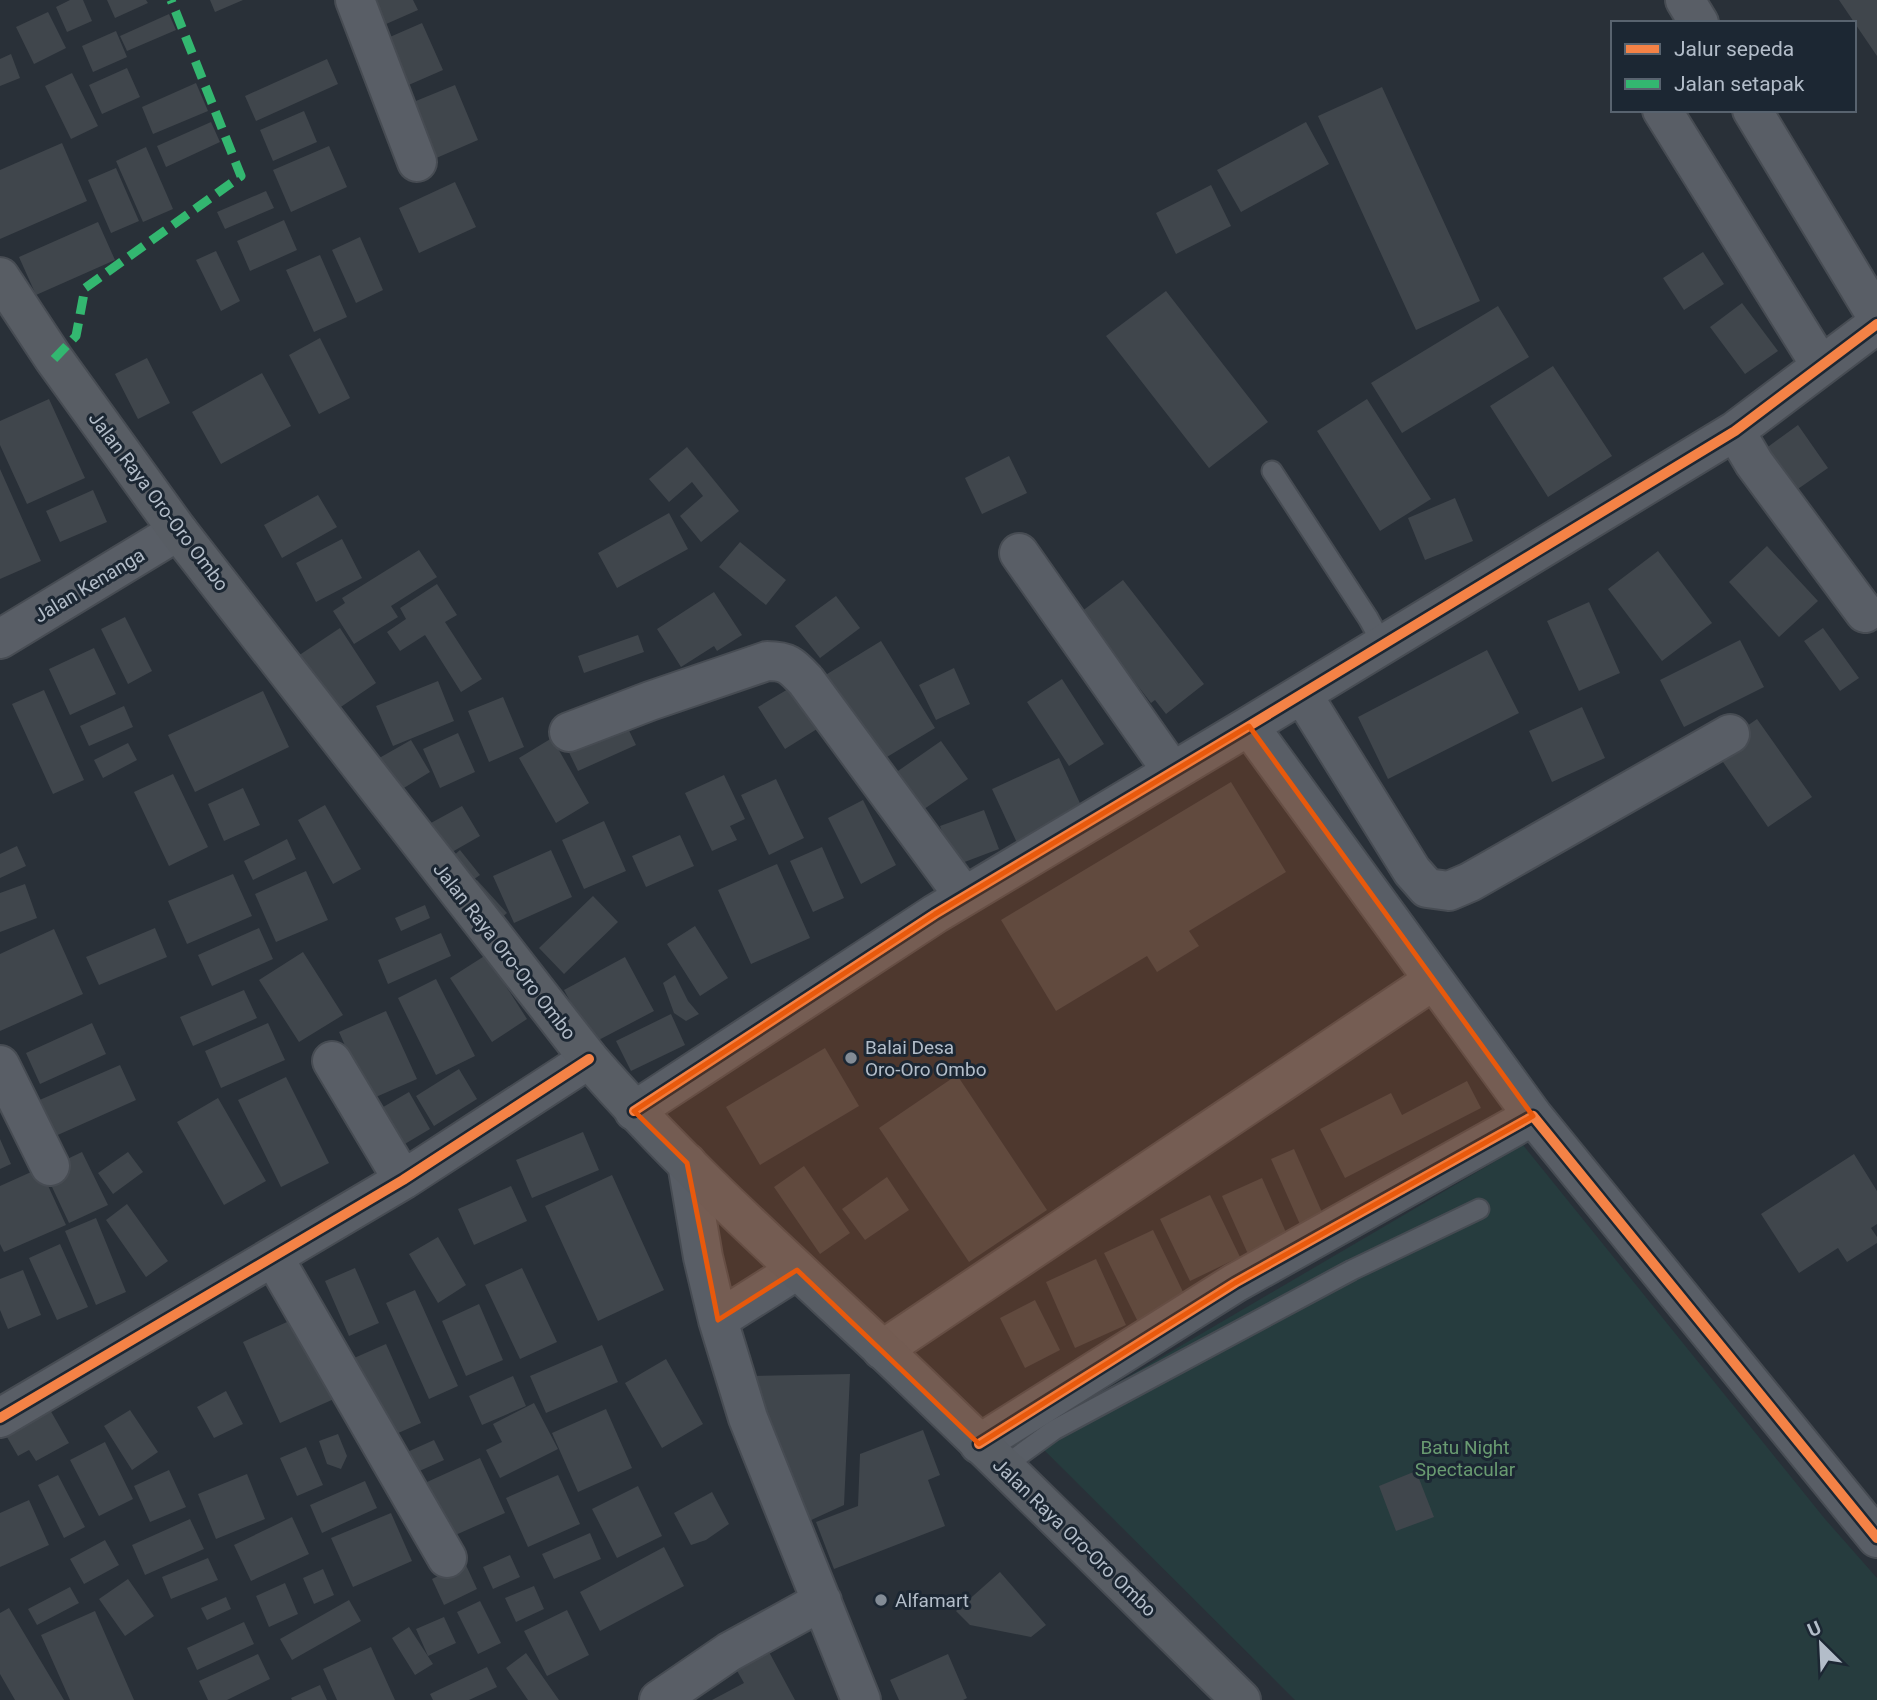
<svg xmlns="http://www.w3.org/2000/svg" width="1877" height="1700" font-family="Roboto,sans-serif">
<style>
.green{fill:#263c3e}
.building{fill:#40464c}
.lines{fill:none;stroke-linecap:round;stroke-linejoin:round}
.lane-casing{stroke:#474c53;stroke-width:23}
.street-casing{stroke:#474c53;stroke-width:42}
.secondary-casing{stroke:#474c53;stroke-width:42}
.lane{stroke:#595e66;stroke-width:19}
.street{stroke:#595e66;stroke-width:38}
.secondary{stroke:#585d64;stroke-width:38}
.quiet{stroke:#33b770;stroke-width:9;stroke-dasharray:18 9;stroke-linecap:butt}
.cycleway-casing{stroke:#1c2733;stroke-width:15}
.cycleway{stroke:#f48246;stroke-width:10}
.marked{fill:#e8590c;fill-opacity:0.2;stroke:#e8590c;stroke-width:5;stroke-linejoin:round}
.poi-dot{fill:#838c96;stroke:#1c2733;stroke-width:2.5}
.labels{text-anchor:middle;stroke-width:6;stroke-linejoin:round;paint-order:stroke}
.street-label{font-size:19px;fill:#b3bdc9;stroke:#1c2733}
.poi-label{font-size:19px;fill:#b3bdc9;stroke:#1c2733;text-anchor:start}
.park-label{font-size:19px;fill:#699b71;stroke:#1c2733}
</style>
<rect width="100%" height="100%" fill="#293038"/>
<path class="green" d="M1523 1145 1825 1519 1877 1578V1700H1295L1029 1435Z"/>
<path class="building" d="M70 0H83L92 21 67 32 56 7Z
M107 0H146L148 3 115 18Z
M210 0H243L215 12Z
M365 0H413L418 10 377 28Z
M1839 0H1877V56Z
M48 12 66 48 34 64 16 27Z
M169 14 176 30 127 51 120 36Z
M422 23 443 70 404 87 383 40Z
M116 31 127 57 93 72 82 46Z
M11 54 20 78 0 86V59Z
M327 59 338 84 256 121 245 96Z
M127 68 140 97 102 114 89 85Z
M72 73 98 126 71 139 45 86Z
M196 83 208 111 153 134 142 107Z
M455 85 478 140 434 159 411 103Z
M1382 87 1480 301 1416 330 1318 116Z
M304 111 317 142 273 161 260 130Z
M211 122 220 142 166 167 157 146Z
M1306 122 1329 164 1241 212 1217 170Z
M62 143 87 201 0 239V170Z
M329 146 347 187 291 212 273 170Z
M146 147 173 209 143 222 116 161Z
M116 168 139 221 111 233 88 180Z
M455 182 476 227 419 253 399 208Z
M1211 185 1231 226 1176 254 1156 213Z
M266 191 274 208 225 229 217 212Z
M284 220 297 250 250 271 237 241Z
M98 222 115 260 36 295 19 257Z
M360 237 383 290 356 303 332 250Z
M216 251 240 301 221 311 196 260Z
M1703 252 1724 284 1684 310 1663 278Z
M320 255 347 317 314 332 286 270Z
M1166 291 1268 422 1209 468 1106 336Z
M1742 303 1778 351 1745 374 1710 327Z
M1498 306 1529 357 1402 433 1371 383Z
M320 338 350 398 319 414 289 355Z
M147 358 170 403 138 419 115 374Z
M1553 366 1612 456 1548 497 1490 406Z
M262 373 291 426 221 464 192 412Z
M49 399 85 478 27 504 0 445V421Z
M1367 399 1431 499 1380 531 1317 431Z
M1798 425 1828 468 1795 491 1765 449Z
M687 447 739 511 701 542 680 516 703 496 692 482 669 502 649 479Z
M1009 456 1027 493 982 514 965 478Z
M0 469 41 561 0 579Z
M93 490 107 522 60 542 46 511Z
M318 495 337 527 282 558 264 525Z
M1455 498 1473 541 1425 560 1408 518Z
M669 513 688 549 617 588 598 553Z
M342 539 362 578 316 602 296 563Z
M740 542 786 580 766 605 719 567Z
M1767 546 1818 601 1779 637 1729 582Z
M419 550 437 577 391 606 398 617 354 644 333 611 345 603 342 598Z
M1658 551 1712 623 1662 661 1608 589Z
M1123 580 1204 684 1166 714 1155 700 1151 703 1081 612Z
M437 584 457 615 445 622 482 679 461 692 425 635 400 651 387 632 406 619 400 608Z
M714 592 742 635 717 651 714 646 681 667 657 629Z
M836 596 860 628 820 658 795 626Z
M1589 602 1620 673 1579 691 1547 621Z
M125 617 152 671 128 684 101 629Z
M340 628 376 683 332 713 295 658Z
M1823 628 1859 678 1840 691 1804 641Z
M638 635 644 652 584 673 578 656Z
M1740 640 1764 687 1684 727 1660 680Z
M881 641 935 728 872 766 819 679Z
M94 648 116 694 70 715 49 669Z
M1487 650 1519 713 1388 779 1358 717Z
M954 668 970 704 936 720 919 685Z
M1062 679 1104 744 1069 766 1027 702Z
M438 681 454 721 393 746 376 706Z
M800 682 825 724 785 749 758 707Z
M44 690 84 780 53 794 12 704Z
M263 691 289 747 195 792 168 735Z
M503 697 524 747 489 762 468 711Z
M124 706 133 727 89 746 80 726Z
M1582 707 1605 758 1552 782 1529 731Z
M621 714 636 745 578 771 563 740Z
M1757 719 1812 797 1768 827 1714 749Z
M458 733 475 772 440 788 423 749Z
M552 738 589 803 556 823 519 758Z
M411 740 430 772 394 794 374 761Z
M941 741 968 779 911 818 885 780Z
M128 743 137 760 103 778 94 760Z
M1059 758 1085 814 1018 845 992 789Z
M173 774 208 847 169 866 134 792Z
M724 775 745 819 730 826 737 840 712 851 685 793Z
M776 779 804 838 769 855 741 795Z
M1231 782 1286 872 1189 931 1199 946 1157 972 1147 956 1056 1011 1001 920Z
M243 788 260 825 224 841 208 804Z
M863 800 896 865 861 884 828 818Z
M325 805 361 869 333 884 298 820Z
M462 806 480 836 438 860 420 829Z
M984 810 999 849 954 866 940 826Z
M604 821 626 871 584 889 562 840Z
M680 835 694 866 646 887 632 856Z
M287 839 296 859 253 880 244 861Z
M17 846 26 866 0 878V854Z
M822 847 844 898 813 912 790 861Z
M460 850 480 875 463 887 444 864Z
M551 850 572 897 514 923 493 876Z
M777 864 810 938 751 964 718 890Z
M306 871 328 920 276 942 255 894Z
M233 874 252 916 187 944 168 901Z
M477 880 507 913 492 926 463 893Z
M25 884 37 918 0 932V893Z
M593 896 618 922 564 974 539 948Z
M425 905 430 918 401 931 395 918Z
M695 926 728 978 700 996 667 944Z
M155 928 167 957 99 985 86 957Z
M259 928 273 959 212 986 198 955Z
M54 929 83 994 0 1031V954Z
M441 933 451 956 388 984 378 960Z
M303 952 343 1015 299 1042 259 980Z
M486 955 527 1019 492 1042 450 978Z
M625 957 654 1011 593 1043 564 990Z
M675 975 688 1001 699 1014 686 1021 674 1013 663 983Z
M436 979 475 1056 436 1075 398 998Z
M244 990 257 1018 193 1046 180 1017Z
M386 1011 417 1079 369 1100 339 1032Z
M671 1014 685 1045 631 1071 616 1041Z
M92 1023 106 1054 40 1084 26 1053Z
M268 1023 285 1060 221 1088 205 1051Z
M825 1048 859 1106 760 1165 726 1107Z
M120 1065 136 1100 51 1138 35 1102Z
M459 1069 477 1099 434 1126 416 1096Z
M957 1075 1047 1210 969 1262 879 1128Z
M286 1077 329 1163 281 1187 238 1100Z
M1467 1081 1481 1108 1345 1178 1320 1129 1391 1093 1402 1115Z
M409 1092 430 1129 388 1154 366 1117Z
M218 1098 266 1181 224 1205 177 1122Z
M583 1132 599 1170 532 1198 516 1160Z
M0 1139 11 1164 0 1169Z
M1294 1149 1325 1219 1302 1229 1271 1159Z
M82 1152 108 1205 69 1223 44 1170Z
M128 1152 143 1172 113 1194 98 1173Z
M1854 1154 1877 1191V1224L1871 1228 1877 1237V1243L1847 1262 1838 1248 1799 1273 1761 1214Z
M804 1166 850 1233 820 1254 774 1187Z
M40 1168 66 1225 4 1252 0 1244V1186Z
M612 1175 664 1290 598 1321 545 1206Z
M887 1177 909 1210 865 1240 842 1209Z
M1262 1178 1292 1246 1252 1263 1222 1196Z
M511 1186 527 1221 474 1245 458 1209Z
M1210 1195 1240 1257 1190 1281 1160 1219Z
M127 1204 168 1261 146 1277 106 1220Z
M96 1218 126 1292 96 1305 65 1231Z
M1153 1230 1186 1298 1138 1322 1104 1253Z
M438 1237 466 1285 438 1303 409 1254Z
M60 1244 88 1307 57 1320 29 1258Z
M1096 1259 1126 1325 1075 1348 1046 1282Z
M355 1268 379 1323 349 1336 325 1281Z
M522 1268 557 1342 520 1359 485 1285Z
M23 1270 41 1315 8 1329 0 1310V1279Z
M415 1290 458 1386 429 1399 386 1303Z
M1035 1300 1060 1350 1025 1368 1000 1318Z
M479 1304 503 1360 466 1376 442 1321Z
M298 1317 334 1399 280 1423 243 1342Z
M386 1344 421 1423 380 1441 345 1362Z
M602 1345 618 1382 546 1413 530 1376Z
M666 1359 703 1424 662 1448 625 1383Z
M850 1374 844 1505 796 1527 746 1376Z
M513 1376 526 1406 482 1425 469 1396Z
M226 1391 243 1424 214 1438 197 1407Z
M534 1403 558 1449 500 1478 486 1450 502 1442 493 1424Z
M49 1408 69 1443 36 1461 29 1450 18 1456 4 1432Z
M606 1409 632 1468 578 1492 552 1433Z
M130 1410 158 1452 132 1470 104 1426Z
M923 1430 940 1475 928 1480 945 1526 834 1569 816 1522 858 1506 860 1454Z
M338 1434 347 1456 341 1469 327 1464 319 1441Z
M434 1440 444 1460 415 1473 405 1453Z
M105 1442 133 1499 99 1516 70 1460Z
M306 1447 323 1485 297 1496 280 1458Z
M480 1458 505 1513 451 1537 427 1482Z
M169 1470 186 1507 150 1522 134 1486Z
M1416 1471 1434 1517 1396 1531 1379 1486Z
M247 1474 265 1519 216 1539 198 1494Z
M58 1475 85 1527 64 1538 38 1485Z
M558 1475 580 1524 528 1547 506 1498Z
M365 1481 377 1508 322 1533 310 1505Z
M638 1486 662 1536 617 1558 592 1509Z
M712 1492 729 1524 706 1540 691 1545 674 1513Z
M29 1500 49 1545 0 1567V1513Z
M391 1513 412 1561 353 1587 331 1538Z
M292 1517 309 1554 251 1581 234 1545Z
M190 1519 204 1549 145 1575 132 1545Z
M590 1533 601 1559 554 1579 542 1554Z
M105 1540 119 1565 84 1584 70 1559Z
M664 1547 684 1586 600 1631 580 1592Z
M510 1555 520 1577 493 1589 483 1567Z
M208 1558 218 1580 171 1599 162 1577Z
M465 1563 477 1589 444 1605 432 1579Z
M323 1569 334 1595 314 1604 303 1578Z
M1000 1572 1046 1625 1031 1637 970 1625 956 1611Z
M128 1579 154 1616 125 1636 99 1599Z
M285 1583 298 1614 269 1627 256 1596Z
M534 1586 544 1609 516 1622 505 1598Z
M70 1587 79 1603 37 1625 28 1609Z
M226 1597 231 1609 207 1620 201 1608Z
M349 1600 361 1621 292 1660 280 1639Z
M480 1601 501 1643 478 1654 457 1612Z
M9 1608 64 1700H15L0 1674V1613Z
M567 1610 589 1655 547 1676 524 1631Z
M95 1611 134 1700H70L41 1635Z
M444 1617 456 1643 428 1656 416 1629Z
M244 1622 254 1644 197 1670 187 1648Z
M409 1627 433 1664 415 1675 392 1638Z
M371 1647 395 1700H337L323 1669Z
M769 1652 795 1700H712L744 1683 736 1669Z
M526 1653 559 1700H528L506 1668Z
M258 1654 270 1679 227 1700H208L199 1681Z
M948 1654 967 1698 963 1700H899L890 1680Z
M487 1667 497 1687 469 1700H433L430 1694Z
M320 1685 327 1700H292L291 1698Z"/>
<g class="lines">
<g class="lane-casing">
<path id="lane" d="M1272 471 1368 618 1383 645
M1003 1467 1054 1430 1352 1270 1479 1209"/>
</g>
<g class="street-casing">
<path id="street" d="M355 0 417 162
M1685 0 1699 23
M1662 110 1821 366
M1752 110 1877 317
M1735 431 1754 463 1865 613
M1019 553 1172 771
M0 639 178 531
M1302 694 1412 871 1427 888 1449 891 1470 882 1730 734
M1249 726 1533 1116
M569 732 650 701 767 661C788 661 792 666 806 681L964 896
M332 1061 403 1180
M0 1065 50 1166
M634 1111 935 914 1249 726 1735 431 1877 324
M687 1163 703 1257 718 1320 748 1418 861 1700
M274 1258 447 1558
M718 1320 797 1270
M882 1350 1434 980
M0 1418 403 1180 589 1059
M979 1444 1235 1283 1533 1116 1877 1538
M659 1700 729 1652 822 1601"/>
</g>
<g class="secondary-casing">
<path id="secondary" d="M0 277 54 359 178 531 589 1059C679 1163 782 1255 882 1349 1003 1464 1122 1583 1241 1700"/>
</g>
<use href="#lane" class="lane"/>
<use href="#street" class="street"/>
<use href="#secondary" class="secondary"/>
<path class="quiet" d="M54 359 76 336 85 288 241 176 171 0"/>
<g class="cycleway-casing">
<path id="cycleway" d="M634 1111 935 914 1249 726 1735 431 1877 324
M0 1418 403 1180 589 1059
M979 1444 1235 1283 1533 1116 1877 1538"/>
</g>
<use href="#cycleway" class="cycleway"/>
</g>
<path class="marked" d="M1249 726 1533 1116 1235 1283 979 1444 797 1270 718 1320 687 1163 634 1111 935 914Z"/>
<g class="poi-dot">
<circle cx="851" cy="1058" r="7"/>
<circle cx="881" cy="1600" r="7"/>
</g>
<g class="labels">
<g class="street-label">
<text transform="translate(159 501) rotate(53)" y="7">Jalan Raya Oro-Oro Ombo</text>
<text transform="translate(89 585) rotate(-31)" y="7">Jalan Kenanga</text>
<text transform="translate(505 951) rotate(52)" y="7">Jalan Raya Oro-Oro Ombo</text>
<text transform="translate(1075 1537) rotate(44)" y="7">Jalan Raya Oro-Oro Ombo</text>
</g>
<g class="poi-label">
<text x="865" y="1054">Balai Desa<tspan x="865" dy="22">Oro-Oro Ombo</tspan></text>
<text x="895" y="1607">Alfamart</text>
</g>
<g class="park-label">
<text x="1465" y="1454">Batu Night<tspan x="1465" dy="22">Spectacular</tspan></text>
</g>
</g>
<rect x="1611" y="21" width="245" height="91" fill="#1c2733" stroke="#58636f" stroke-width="2"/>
<rect x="1625" y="44" width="35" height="10" fill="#f48246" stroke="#58636f" stroke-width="2"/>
<text x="1674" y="56" font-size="21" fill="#b3bdc9">Jalur sepeda</text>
<rect x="1625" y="79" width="35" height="10" fill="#33b770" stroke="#58636f" stroke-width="2"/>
<text x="1674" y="91" font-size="21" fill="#b3bdc9">Jalan setapak</text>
<g transform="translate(1821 1644) rotate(336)" stroke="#1c2733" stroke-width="5" paint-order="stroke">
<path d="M0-5L12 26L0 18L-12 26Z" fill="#b3bdc9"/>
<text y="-10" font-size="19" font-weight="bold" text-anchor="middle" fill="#b3bdc9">U</text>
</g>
</svg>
